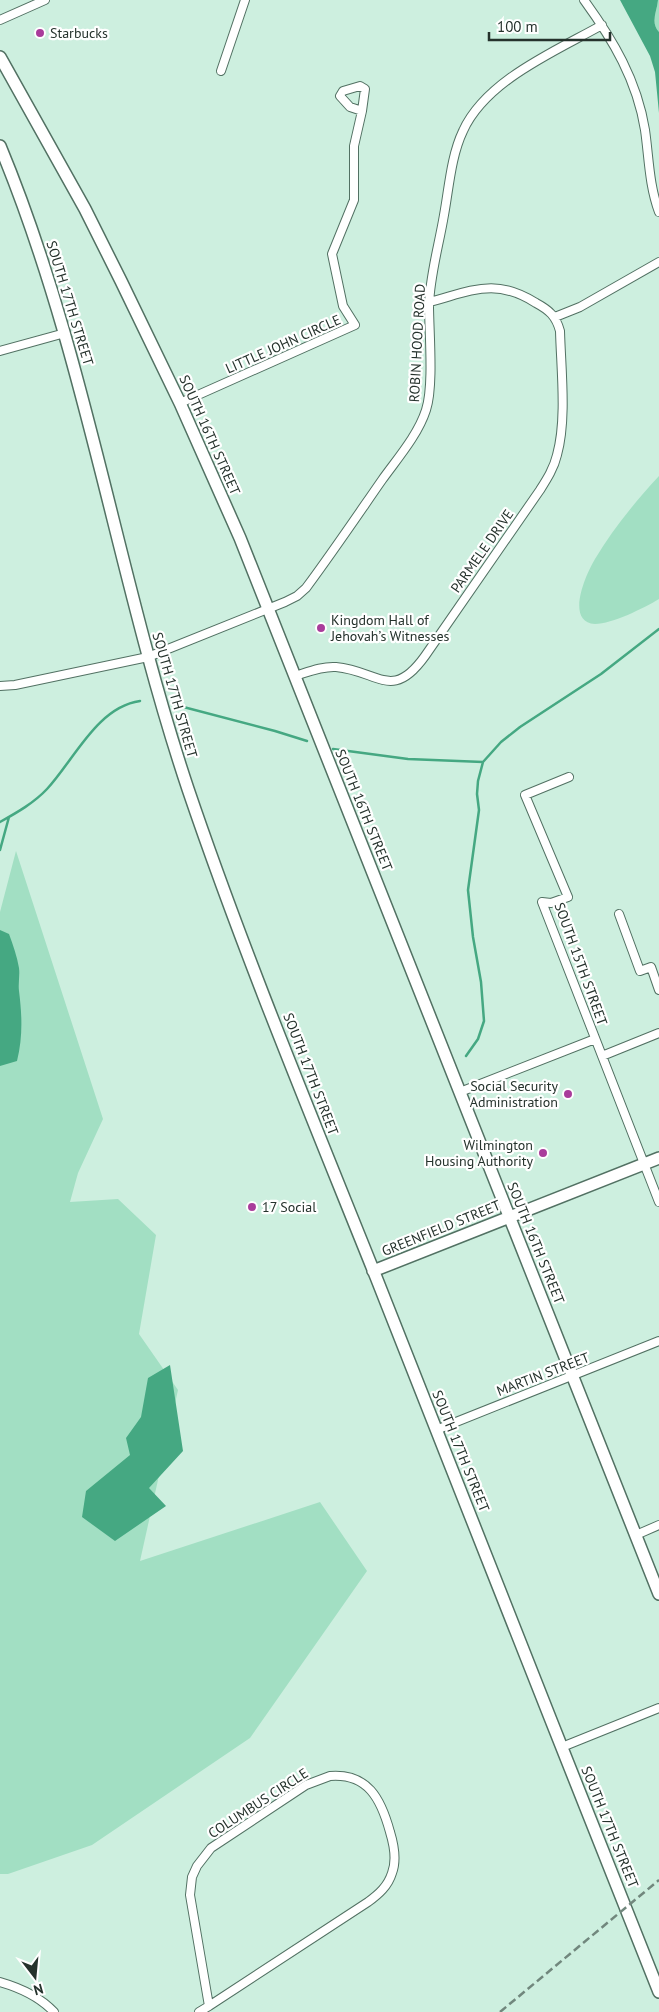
<svg xmlns="http://www.w3.org/2000/svg" width="659" height="2012" font-family="'PT Sans',sans-serif">
<style>
.green{fill:#a2dfc3}
.water{fill:#45a882}
.lines{fill:none;stroke-linecap:round;stroke-linejoin:round}
.stream{stroke:#45a882;stroke-width:2.5}
.minor-casing{stroke:#527163;stroke-width:10}
.secondary-casing{stroke:#527163;stroke-width:14}
.minor{stroke:#fff;stroke-width:8}
.secondary{stroke:#fff;stroke-width:11}
.rail{stroke:#71877d;stroke-width:2.5;stroke-dasharray:8 4;stroke-linecap:butt}
.poi-dot{fill:#a93c9b;stroke:#fff;stroke-width:2}
.labels{text-anchor:middle;stroke-width:4.5;stroke-linejoin:round;paint-order:stroke}
.poi-label{font-size:14px;fill:#25322c;stroke:#fff;text-anchor:start}
.street-label{font-size:14px;fill:#25322c;stroke:#fff}
</style>
<rect width="100%" height="100%" fill="#cdefdf"/>
<path class="green" d="M658 0H659V32C650 22 657 12 658 0Z
M659 476V599C644 608 612 624 595 624 564 622 587 572 595 559 613 529 635 502 659 476Z
M16 851 103 1119 78 1173 70 1202 118 1199 156 1235 139 1334 178 1390 140 1561 320 1502 367 1571 250 1738 92 1845 8 1874H0V912Z"/>
<path class="water" d="M620 0H658C657 12 650 22 659 32V113L655 72 650 56Z
M0 930 9 934C13 945 17 956 19 968 20 976 18 983 19 991 22 1015 23 1037 17 1061L0 1066Z
M170 1365 183 1451 149 1488 166 1506 115 1541 82 1517 86 1491 130 1455 126 1438 141 1417 148 1378Z"/>
<g class="lines">
<path class="stream" d="M172 704 275 731 307 741
M333 749 408 759 483 762
M0 822C16 813 34 803 47 789 74 760 97 707 140 701
M0 850 9 817
M466 1056 478 1039 484 1021 481 982 473 937 468 890 479 810 477 794 478 781 483 762 501 742 520 727 601 674 659 629"/>
<g class="minor-casing">
<path id="minor" d="M584 0C613 40 637 80 645 130 649 158 649 185 659 212
M0 20 45 0
M221 71 245 0
M360 86 365 89 362 111 350 107 340 96 343 91Z
M555 317 580 307 659 262
M0 351 65 333
M180 403 355 325 343 306 332 254 354 200V146L362 111
M295 676C308 672 322 666 336 667 379 671 392 702 425 656L540 490C547 479 554 468 557 455 567 419 561 369 560 331 556 316 549 310 536 303 495 277 472 291 429 302
M0 686 15 685 148 657 285 602 297 596 306 588C332 553 357 516 382 480 397 459 418 435 426 410 434 386 429 332 429 305 430 275 439 245 444 215 449 188 451 156 463 131 486 80 556 51 602 25
M569 777 525 795 568 897 551 903 542 902 659 1202
M619 914 640 971 651 967 659 990
M602 1056 659 1033
M460 1092 595 1039
M436 1430 659 1341
M636 1535 659 1525
M562 1747 659 1708
M330 1776C368 1773 381 1799 390 1832 394 1845 397 1860 392 1873 388 1886 379 1894 368 1902L209 2006 190 1895 192 1877 197 1866 211 1848 306 1785Z
M0 1982C21 1988 39 1996 54 2012
M199 2012 209 2006"/>
</g>
<g class="secondary-casing">
<path id="secondary" d="M0 57 85 209 121 281 180 403 240 538 659 1594
M0 146C86 353 117 577 188 789 244 954 311 1115 376 1277 470 1515 564 1754 659 1992
M373 1271 659 1158"/>
</g>
<use href="#minor" class="minor"/>
<use href="#secondary" class="secondary"/>
<path class="rail" d="M500 2012 659 1880"/>
</g>
<g class="poi-dot">
<circle cx="40" cy="33" r="5"/>
<circle cx="321" cy="628" r="5"/>
<circle cx="568" cy="1094" r="5"/>
<circle cx="543" cy="1153" r="5"/>
<circle cx="252" cy="1207" r="5"/>
</g>
<g class="labels">
<g class="poi-label">
<text x="50" y="38">Starbucks</text>
<text x="331" y="625">Kingdom Hall of<tspan x="331" dy="16">Jehovah’s Witnesses</tspan></text>
<text x="558" y="1091" text-anchor="end">Social Security<tspan x="558" dy="16">Administration</tspan></text>
<text x="533" y="1150" text-anchor="end">Wilmington<tspan x="533" dy="16">Housing Authority</tspan></text>
<text x="262" y="1212">17 Social</text>
</g>
<g class="street-label">
<text transform="translate(70 303) rotate(73)" y="5">SOUTH 17TH STREET</text>
<text transform="translate(417 343) rotate(-87)" y="5">ROBIN HOOD ROAD</text>
<text transform="translate(283 344) rotate(-24)" y="5">LITTLE JOHN CIRCLE</text>
<text transform="translate(210 435) rotate(66)" y="5">SOUTH 16TH STREET</text>
<text transform="translate(482 551) rotate(-55)" y="5">PARMELE DRIVE</text>
<text transform="translate(175 695) rotate(74)" y="5">SOUTH 17TH STREET</text>
<text transform="translate(364 810) rotate(68)" y="5">SOUTH 16TH STREET</text>
<text transform="translate(581 964) rotate(70)" y="5">SOUTH 15TH STREET</text>
<text transform="translate(311 1074) rotate(69)" y="5">SOUTH 17TH STREET</text>
<text transform="translate(441 1228) rotate(-22)" y="5">GREENFIELD STREET</text>
<text transform="translate(536 1243) rotate(68)" y="5">SOUTH 16TH STREET</text>
<text transform="translate(543 1374) rotate(-21)" y="5">MARTIN STREET</text>
<text transform="translate(461 1451) rotate(68)" y="5">SOUTH 17TH STREET</text>
<text transform="translate(258 1803) rotate(-33)" y="5">COLUMBUS CIRCLE</text>
<text transform="translate(610 1827) rotate(68)" y="5">SOUTH 17TH STREET</text>
</g>
</g>
<g transform="translate(35 1977) rotate(164)" stroke="#ffffff" stroke-width="4" paint-order="stroke">
<path d="M0-4L9 19L0 12L-9 19Z" fill="#25322c"/>
<text y="-8" font-size="14" font-weight="bold" text-anchor="middle" fill="#25322c">N</text>
</g>
<path d="M489 32v8h121v-8" fill="none" stroke="#25322c" stroke-width="2.5"/>
<text x="497" y="32" font-size="15" fill="#25322c" stroke="#ffffff" stroke-width="4" paint-order="stroke">100 m</text>
</svg>
